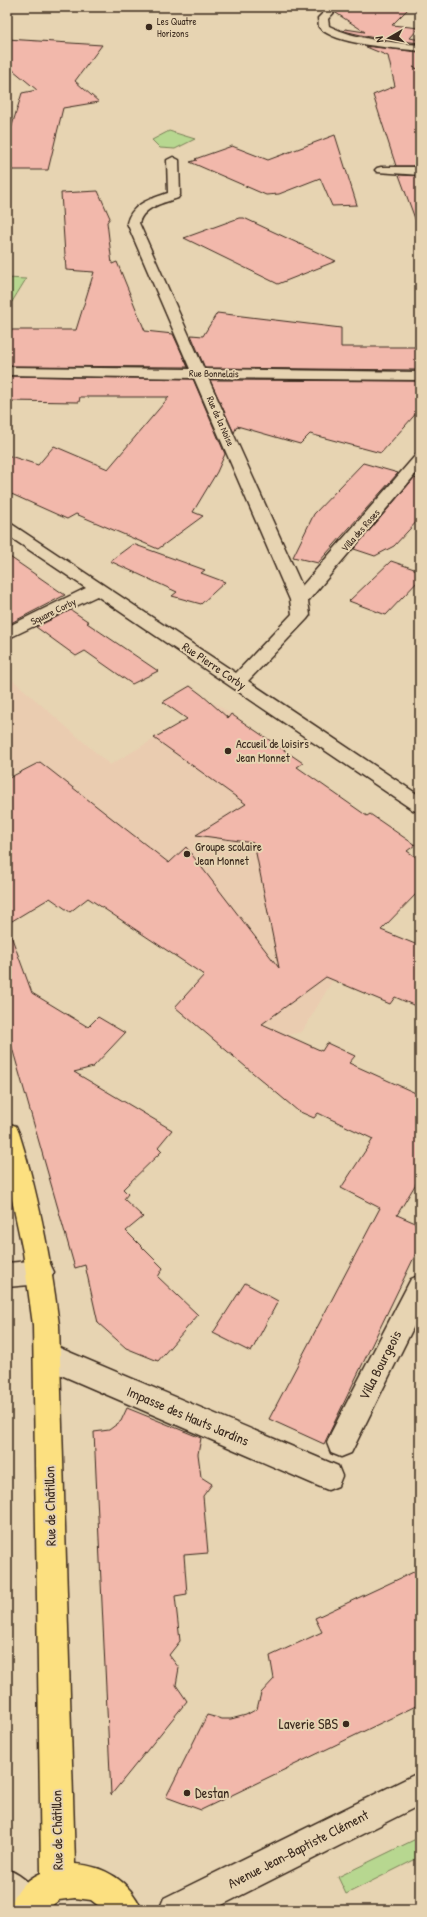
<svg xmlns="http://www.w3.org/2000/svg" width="427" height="1917" font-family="'Patrick Hand',sans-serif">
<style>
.built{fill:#eaccb0}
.green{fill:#b7d790;stroke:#798057}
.building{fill:#f2b8ab;stroke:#3b2a1e}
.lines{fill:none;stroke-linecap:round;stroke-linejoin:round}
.minor-casing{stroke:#3b2a1e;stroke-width:3}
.major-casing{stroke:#3b2a1e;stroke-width:3}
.minor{fill:#e7d4b2;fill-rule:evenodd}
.major{fill:#fce080;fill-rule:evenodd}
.poi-dot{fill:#3b2a1e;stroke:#e7d4b2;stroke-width:1.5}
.labels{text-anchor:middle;stroke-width:4;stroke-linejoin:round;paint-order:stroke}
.far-poi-label{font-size:10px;fill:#3b2a1e;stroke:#e7d4b2;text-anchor:start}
.far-street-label{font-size:10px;fill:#3b2a1e;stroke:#e7d4b2}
.street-label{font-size:12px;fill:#3b2a1e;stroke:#e7d4b2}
.poi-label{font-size:12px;fill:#3b2a1e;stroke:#e7d4b2;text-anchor:start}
.near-street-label{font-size:14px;fill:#3b2a1e;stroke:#e7d4b2}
.near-poi-label{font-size:14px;fill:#3b2a1e;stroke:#e7d4b2;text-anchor:end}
</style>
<rect width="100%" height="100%" fill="#e7d4b2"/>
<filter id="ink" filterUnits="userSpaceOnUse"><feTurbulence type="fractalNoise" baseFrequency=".025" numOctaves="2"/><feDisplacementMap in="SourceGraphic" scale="8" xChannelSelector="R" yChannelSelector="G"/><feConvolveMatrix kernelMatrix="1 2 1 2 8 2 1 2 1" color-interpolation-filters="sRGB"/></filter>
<g filter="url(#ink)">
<path class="built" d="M7 675 110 765 215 703 303 763 273 782 394 904 337 973 302 1032 287 1035 255 1075 175 1007 204 975 70 786 40 762 7 777Z"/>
<path class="green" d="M169 131 195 139 175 149 160 148 152 140Z
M7 278 26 279 7 310Z
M420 1837V1857L346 1894 338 1877Z"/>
<path class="building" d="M340 7H410L392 25 419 28 410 38 420 40V43L374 38 344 31 345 29 365 32 336 13Z
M7 39 102 45 75 81 99 102 63 108 48 170H7V142L22 93 37 90 7 65Z
M364 46 420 52V70L413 67 420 70V166H396L373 95 395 86 388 56Z
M335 135 357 205 332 206 320 178 279 194 266 195 190 162 197 160 195 159 232 146 268 160Z
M399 175 420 176V223L417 224Z
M98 191 110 218 107 222 112 264 117 262 145 331 173 334 188 367 7 366V330H76L94 272 66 270 61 193Z
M239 218H244L336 261 278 284 184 238Z
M217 313 341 328V347H420V370L205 368 191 335 203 336Z
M7 376 193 379 225 454 217 472 193 512 203 516 158 549 76 514 67 519 7 492V455L38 465 54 446 108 469 169 397H80L79 402 7 401Z
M210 380 420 381V409L381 453 310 434 300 444 237 426 234 433Z
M363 463 398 473 318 563 293 557 314 514Z
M414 478 420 480V518L394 546 375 556 354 549Z
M133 544 205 570 201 573 225 582 201 604 172 596 177 592 110 561Z
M7 555 65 595 7 625Z
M391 561 420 571V579L386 615 349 601Z
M71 610 89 622 87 623 158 671 132 684 85 651 76 656 36 627Z
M190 686 202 695 228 718 231 714 303 763 297 767 367 816 370 814 415 845 407 851 420 860V890L381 930 420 946V1008L395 997 390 1004 326 977 262 1024 322 1051 327 1043 355 1056 349 1063 420 1095V1177L397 1215 420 1225V1245L324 1444 269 1419 380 1208 341 1188 373 1139 318 1113 314 1118 298 1111 175 1007 204 975 88 898 70 912 50 898 7 924V779L40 762 169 863 186 847 279 968 254 843 196 835 246 804 154 738 187 719 163 702Z
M7 933H10L32 993 88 1027 98 1017 125 1033 93 1067 74 1072 172 1130 158 1147 162 1151 123 1189 128 1194 124 1199 143 1217 126 1231 163 1268 158 1277 198 1315 158 1361 126 1348 98 1323 85 1265 75 1268 7 1030Z
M245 1283 278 1301 251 1352 213 1333Z
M127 1408 201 1438 198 1454 201 1477 212 1484 203 1496 208 1553 184 1555 187 1594 175 1596 180 1641 169 1655 179 1668 176 1685 187 1701 111 1795 94 1432 109 1430 121 1421Z
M420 1569V1704L201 1810 166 1797 207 1715 222 1719H231L246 1715 257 1709 261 1693 274 1679 270 1656 322 1632 315 1618Z"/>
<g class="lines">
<g class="minor-casing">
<path id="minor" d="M329 7H339L328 19 329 26C358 40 388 42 420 45V51C397 48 334 45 319 27L318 18Z
M173 157 179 160 180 195 178 198C164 203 144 206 139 223L204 369 420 372V380L208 378 302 586 415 456 420 454V469L308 601 310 615 307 619 248 681 420 796V812L413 810 97 596 7 639V627L86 588 7 535V523L13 525 236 673 292 614 290 600 194 378 7 375V367L190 369 127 223C132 203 151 199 168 193L167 160Z
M381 167H420V175L377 172 375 170 377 168Z
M41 1260 50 1264 54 1272 50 1280 41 1284 7 1287V1263Z
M420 1275V1314L351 1453 341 1457 331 1453 327 1443 331 1433 411 1279Z
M48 1343 338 1466 342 1476 338 1486 328 1490 318 1486 38 1365 34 1356 38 1347Z
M420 1772V1805L212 1910H159L164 1898Z
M7 1869C24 1876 37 1889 44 1906L43 1910H7Z"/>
</g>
<g class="major-casing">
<path id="major" d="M7 1123 16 1126 19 1133C39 1196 51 1260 59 1325L75 1864C105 1866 130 1881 142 1910H104L91 1900 75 1898 59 1900 46 1910H8C15 1894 24 1880 41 1873L33 1325 23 1252 7 1176Z"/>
</g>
<use href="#minor" class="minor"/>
<use href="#major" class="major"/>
</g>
</g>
<g class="poi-dot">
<circle cx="149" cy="27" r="4"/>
<circle cx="228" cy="751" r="4"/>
<circle cx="187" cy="854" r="4"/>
<circle cx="346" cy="1724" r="4"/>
<circle cx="187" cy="1793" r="4"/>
</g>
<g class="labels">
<g class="far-poi-label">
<text x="157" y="25">Les Quatre<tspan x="157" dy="12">Horizons</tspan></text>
</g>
<g class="far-street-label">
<text transform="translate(214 373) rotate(1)" y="4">Rue Bonnelais</text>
<text transform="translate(221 421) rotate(66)" y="4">Rue de la Noise</text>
<text transform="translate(360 530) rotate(-49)" y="4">Villa des Roses</text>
<text transform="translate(53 611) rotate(-26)" y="4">Square Corby</text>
</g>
<g class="street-label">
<text transform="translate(214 666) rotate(34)" y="4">Rue Pierre Corby</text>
</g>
<g class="poi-label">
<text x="236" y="748">Accueil de loisirs<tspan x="236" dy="14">Jean Monnet</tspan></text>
<text x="195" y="851">Groupe scolaire<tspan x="195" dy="14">Jean Monnet</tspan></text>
</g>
<g class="near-street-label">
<text transform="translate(380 1365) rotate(-63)" y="5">Villa Bourgeois</text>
<text transform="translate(188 1416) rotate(23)" y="5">Impasse des Hauts Jardins</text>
<text transform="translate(50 1506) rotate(-91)" y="5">Rue de Châtillon</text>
<text transform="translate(57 1830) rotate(-91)" y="5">Rue de Châtillon</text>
<text transform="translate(298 1849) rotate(-27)" y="5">Avenue Jean-Baptiste Clément</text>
</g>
<g class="near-poi-label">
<text x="338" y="1729">Laverie SBS</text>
<text x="195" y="1798" text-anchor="start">Destan</text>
</g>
</g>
<rect width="427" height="1917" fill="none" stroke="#e7d4b2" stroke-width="24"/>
<rect x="12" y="12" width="403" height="1893" fill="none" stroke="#3b2a1e" stroke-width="1.5" filter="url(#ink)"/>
<g transform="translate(389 38) rotate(261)" stroke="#e7d4b2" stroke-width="3" paint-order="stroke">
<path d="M0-3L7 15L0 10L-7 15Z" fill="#3b2a1e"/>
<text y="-6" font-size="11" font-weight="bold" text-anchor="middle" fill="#3b2a1e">N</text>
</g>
</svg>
